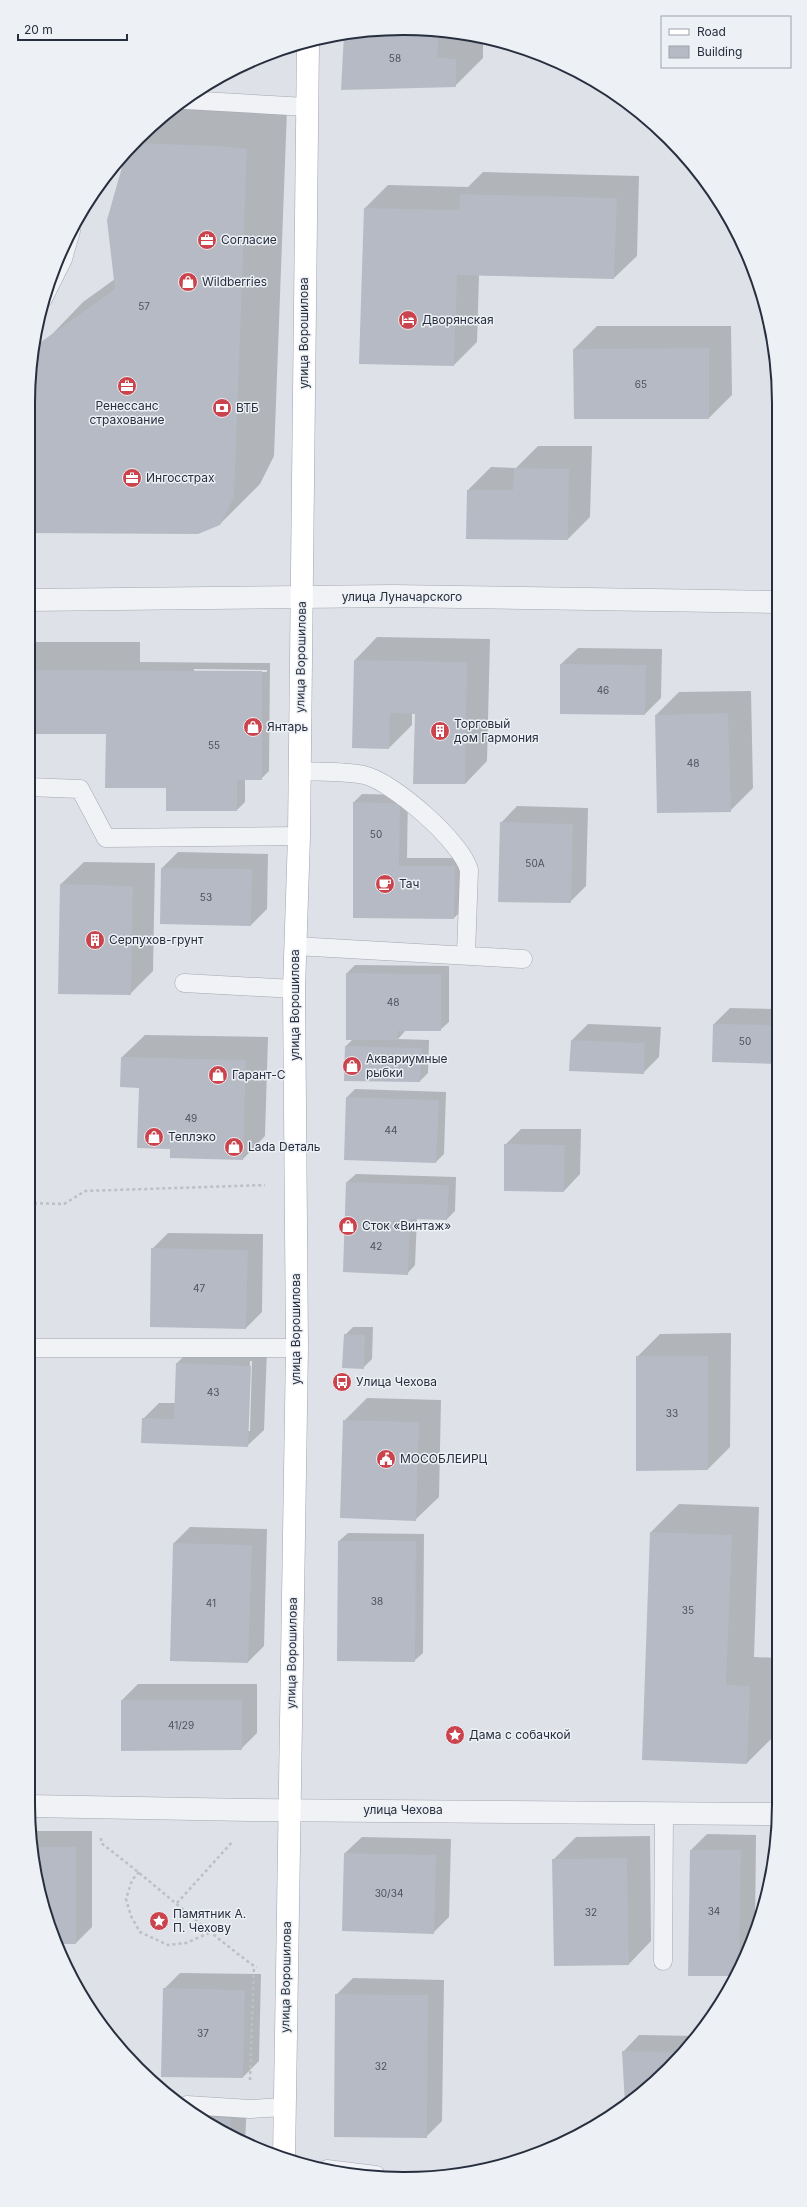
<svg xmlns="http://www.w3.org/2000/svg" width="807" height="2207" font-family="Inter,sans-serif">
<style>
.shadow{fill:#0003;fill-rule:evenodd}
.building{fill:#b5bac4}
.lines{fill:none;stroke-linecap:round;stroke-linejoin:round}
.service-casing{stroke:#a3a8b1;stroke-width:19}
.minor-casing{stroke:#a3a8b1;stroke-width:23}
.primary-casing{stroke:#9da4b3;stroke-width:23}
.path{stroke:#bcbfc6;stroke-width:2.5;stroke-dasharray:3 3;stroke-linecap:butt}
.service{stroke:#f1f2f6;stroke-width:18}
.minor{stroke:#f1f2f6;stroke-width:22}
.primary{stroke:#fff;stroke-width:22}
.labels{text-anchor:middle;stroke-width:3;stroke-linejoin:round;paint-order:stroke}
.number-label{font-size:10px;fill:#4a5160}
.poi-label{font-size:12px;fill:#272e3e;stroke:#edf0f5;text-anchor:start}
.street-label{font-size:12px;fill:#272e3e;stroke:#edf0f5}
.rim{fill:none;stroke:#272e3e;stroke-width:2}
</style>
<rect width="100%" height="100%" fill="#dee1e7"/>
<path class="shadow" d="M428 29 483 38V58L455 86 342 89 345 33 355 31Z
M180 104 287 109 274 456 260 484 220 524 28 532V404L35 352 83 302 115 279 127 152 156 121Z
M483 172 639 176 637 256 614 278 479 275 477 342 454 365 365 208 388 185 468 187Z
M597 326H731L732 395 709 418 574 349Z
M538 446H592L590 517 568 539 468 490 491 467 516 468Z
M377 637 490 639 487 761 465 784 416 713H412V725L389 748 355 660Z
M28 642H140V662L270 663 269 771 261 779H245V802L237 810 167 787 107 733H28ZM194 669 267 670V672L194 671Z
M578 648 662 649 661 698 645 714 561 664Z
M751 691 753 788 730 811 656 715 679 692Z
M362 794 408 795 407 858H462V910L454 918 354 917V802Z
M517 806 588 808 586 886 570 902 501 823Z
M178 852 268 854 267 909 251 925 162 868Z
M84 862 155 863 153 971 130 994 61 884Z
M355 965 449 966V1022L440 1030H406L398 1039 429 1040 428 1073 420 1081 345 1080 346 1046 353 1039 347 973Z
M730 1008 777 1009V1063L714 1024Z
M588 1024 661 1027 659 1057 643 1073 572 1040Z
M145 1035 268 1037 265 1136 243 1159 171 1148 140 1087 122 1057Z
M355 1089 446 1092 444 1154 436 1162 345 1159 347 1097Z
M521 1129H581L580 1174 564 1191 505 1145Z
M356 1174 456 1177 455 1211 447 1219 417 1218 415 1265 407 1274 347 1182Z
M168 1233 263 1234 262 1312 246 1328 152 1249Z
M353 1327H373L372 1359 364 1367 345 1335Z
M731 1333 730 1447 708 1469 637 1357 660 1334Z
M193 1347 267 1350 264 1430 247 1446 143 1419 159 1403H176L177 1363ZM250 1361H252L250 1431H247Z
M367 1398 441 1400 439 1497 416 1519 344 1421Z
M679 1504 759 1507 754 1657 778 1658 775 1735 747 1763 651 1532Z
M190 1527 267 1529 264 1646 248 1662 171 1660 174 1543Z
M348 1533 424 1534 423 1653 414 1661 339 1541Z
M138 1684H257V1733L241 1749 122 1700Z
M33 1831H92V1927L76 1943H56L48 1924Z
M707 1834 756 1835 755 1930 737 1975H689L691 1850Z
M650 1836 651 1941 629 1964 553 1860 576 1837Z
M362 1837 451 1839 449 1917 433 1933 345 1853Z
M180 1973 261 1974 259 2061 243 2077 164 1989Z
M353 1978 444 1980 442 2121 426 2137 336 1995Z
M639 2035 697 2036 626 2103 623 2052Z
M181 2100 247 2102 245 2142 216 2129Z"/>
<path class="building" d="M428 29 439 31 437 57 456 59V87L341 90 344 34 355 31Z
M135 143 221 146 247 149 234 497 220 525 198 534 28 533V404L35 350 41 342 115 289 107 220 126 153Z
M460 194 617 198 614 279 457 275 454 366 359 364 364 208 459 210Z
M709 348V419H574L573 349Z
M514 468 569 469 568 540 466 539 467 490H513Z
M354 660 467 662 465 784H413L415 714 390 713 389 749 352 748Z
M560 664 646 665 645 715 560 714Z
M28 670 262 671V780H237V811H166V788H105L106 734H28Z
M728 713 731 812 657 813 655 715Z
M353 802 400 803 399 866H455L454 919 353 918Z
M500 822 573 824 571 903 498 902Z
M161 868 252 869 251 926 160 924Z
M60 884 133 886 131 995 58 994Z
M346 973 441 974V1031H398V1040H346Z
M713 1024 777 1025V1064L712 1062Z
M571 1040 645 1043 644 1074 569 1071Z
M345 1046 422 1048 420 1082 344 1081Z
M121 1057 246 1060 243 1160 170 1158V1149L137 1148 139 1088 120 1087Z
M346 1097 439 1100 436 1163 344 1160Z
M504 1144 565 1145 564 1192 504 1191Z
M346 1182 449 1185 447 1220 410 1219 408 1275 343 1272Z
M151 1248 248 1250 246 1329 150 1327Z
M344 1334 365 1335 364 1369 342 1368Z
M777 1347H778V1396L773 1395Z
M636 1356H708V1470L636 1471Z
M176 1363 251 1366 248 1447 141 1443 142 1418 174 1419Z
M343 1420 419 1422 416 1521 340 1518Z
M650 1532 732 1535 726 1685 750 1686 747 1764 642 1760Z
M338 1541H416L415 1662 337 1661Z
M173 1543 252 1545 248 1663 170 1661Z
M121 1700H242V1750L121 1751Z
M35 1847H76V1944H57L48 1924Z
M690 1850H741L739 1972 736 1976H688Z
M344 1853 436 1855 434 1934 342 1931Z
M627 1858 629 1965 554 1966 552 1859Z
M163 1988 245 1990 243 2078 161 2077Z
M335 1994 428 1995 427 2138 334 2137Z
M622 2051 680 2052 625 2104Z
M201 2117 231 2118V2136L216 2129Z"/>
<g class="lines">
<g class="service-casing">
<path id="service" d="M185 100 306 107
M43 299 63 259 71 231
M300 771C320 772 344 771 364 775 392 781 462 842 469 870L466 954
M28 787 80 789 106 838 299 836
M295 946 523 959
M184 983 294 989
M30 1348H297
M663 1961 664 1813
M187 2105 250 2109 284 2107
M327 2169 376 2175"/>
</g>
<g class="minor-casing">
<path id="minor" d="M28 600 393 596 776 602
M28 1806 249 1810 778 1814"/>
</g>
<g class="primary-casing">
<path id="primary" d="M284 2159 297 1348 294 989 299 836 308 42"/>
</g>
<path class="path" d="M28 1203 64 1204 85 1191 265 1185
M101 1838V1843C153 1882 201 1927 254 1966L257 1967
M139 1872 132 1880 126 1899 131 1916 140 1932 168 1945 186 1943 209 1933
M177 1903 233 1841
M250 2080 254 1966
M249 2144V2137"/>
<use href="#service" class="service"/>
<use href="#minor" class="minor"/>
<use href="#primary" class="primary"/>
</g>
<defs>
<g id="office-disc" transform="scale(1)"><circle r="9.5" fill="#cb444d" stroke="#edf0f5"/><path d="M-6-3h4V-5.5h4V-3h4V5H-6ZM-1-4.5V-3h2v-1.5ZM-6 0V1H6V0Z" fill="#fff"/></g>
<g id="shop-disc" transform="scale(1)"><circle r="9.5" fill="#cb444d" stroke="#edf0f5"/><path d="M-5-2.5h2.3a2.7 3.5 0 0 1 5.4 0H5L5.5 6h-11ZM-1.5-2.5h3a1.5 2.3 0 0 0-3 0Z" fill="#fff"/></g>
<g id="hotel-disc" transform="scale(1)"><circle r="9.5" fill="#cb444d" stroke="#edf0f5"/><path d="M-6-4.5h1.5V1H6V5H4.5V3h-9V5H-6ZM-4 0a1.8 1.8 0 1 1 3.6 0ZM.5 0V-2.5h3Q6-2.5 6 0Z" fill="#fff"/></g>
<g id="bank-disc" transform="scale(1)"><circle r="9.5" fill="#cb444d" stroke="#edf0f5"/><path d="M-6-4H6V4H-6ZM0-2.3a2.3 2.3 0 1 0 0 4.6a2.3 2.3 0 1 0 0-4.6Z" fill="#fff"/></g>
<g id="building-disc" transform="scale(1)"><circle r="9.5" fill="#cb444d" stroke="#edf0f5"/><path d="M-4-6H4V6H1V3H-1V6H-4ZM-2.5-4.3h1.7v1.8h-1.7ZM.8-4.3h1.7v1.8H.8ZM-2.5-1h1.7V.8h-1.7ZM.8-1h1.7V.8H.8Z" fill="#fff"/></g>
<g id="cafe-disc" transform="scale(1)"><circle r="9.5" fill="#cb444d" stroke="#edf0f5"/><path d="M-5.5-4.5H6V0H3Q3 3.5 0 3.5H-2.5Q-5.5 3.5-5.5 0ZM3-3.2v2h1.7v-2ZM-6 4.5H4V6H-6Z" fill="#fff"/></g>
<g id="bus-disc" transform="scale(1)"><circle r="9.5" fill="#cb444d" stroke="#edf0f5"/><path d="M-5-6H5V4H4V6H2V4H-2V6H-4V4H-5ZM-3.5-4V0h7V-4ZM-3.5 1.2v1.5H-2V1.2ZM2 1.2v1.5H3.5V1.2Z" fill="#fff"/></g>
<g id="civic-disc" transform="scale(1)"><circle r="9.5" fill="#cb444d" stroke="#edf0f5"/><path d="M-.6-6.5H3V-4.5H.6V-3L4-1V1h2V6H-6V1h2V-1L-.6-3ZM-1.2 2.5V6h2.4V2.5Z" fill="#fff"/></g>
<g id="sight-disc" transform="scale(1)"><circle r="9.5" fill="#cb444d" stroke="#edf0f5"/><path d="M0-6L1.8-2.2L6-1.7L2.9 1.2L3.7 5.4L0 3.3L-3.7 5.4L-2.9 1.2L-6-1.7L-1.8-2.2Z" fill="#fff"/></g>
</defs>
<g fill-rule="evenodd">
<use href="#office-disc" x="207" y="240"/>
<use href="#shop-disc" x="188" y="282"/>
<use href="#hotel-disc" x="408" y="320"/>
<use href="#office-disc" x="127" y="386"/>
<use href="#bank-disc" x="222" y="408"/>
<use href="#office-disc" x="132" y="478"/>
<use href="#shop-disc" x="253" y="727"/>
<use href="#building-disc" x="440" y="731"/>
<use href="#cafe-disc" x="385" y="884"/>
<use href="#building-disc" x="95" y="940"/>
<use href="#shop-disc" x="352" y="1066"/>
<use href="#shop-disc" x="218" y="1075"/>
<use href="#shop-disc" x="154" y="1137"/>
<use href="#shop-disc" x="234" y="1147"/>
<use href="#shop-disc" x="348" y="1226"/>
<use href="#bus-disc" x="342" y="1382"/>
<use href="#civic-disc" x="386" y="1459"/>
<use href="#sight-disc" x="455" y="1735"/>
<use href="#sight-disc" x="159" y="1921"/>
</g>
<g class="labels">
<g class="number-label">
<text x="395" y="62">58</text>
<text x="144" y="310">57</text>
<text x="641" y="388">65</text>
<text x="603" y="694">46</text>
<text x="214" y="749">55</text>
<text x="693" y="767">48</text>
<text x="376" y="838">50</text>
<text x="535" y="867">50А</text>
<text x="206" y="901">53</text>
<text x="393" y="1006">48</text>
<text x="745" y="1045">50</text>
<text x="191" y="1122">49</text>
<text x="391" y="1134">44</text>
<text x="376" y="1250">42</text>
<text x="199" y="1292">47</text>
<text x="213" y="1396">43</text>
<text x="672" y="1417">33</text>
<text x="377" y="1605">38</text>
<text x="211" y="1607">41</text>
<text x="688" y="1614">35</text>
<text x="181" y="1729">41/29</text>
<text x="389" y="1897">30/34</text>
<text x="714" y="1915">34</text>
<text x="591" y="1916">32</text>
<text x="203" y="2037">37</text>
<text x="381" y="2070">32</text>
</g>
<g class="poi-label">
<text x="221" y="244">Согласие</text>
<text x="202" y="286">Wildberries</text>
<text x="422" y="324">Дворянская</text>
<text x="127" y="410" text-anchor="middle">Ренессанс<tspan x="127" dy="14">страхование</tspan></text>
<text x="236" y="412">ВТБ</text>
<text x="146" y="482">Ингосстрах</text>
<text x="454" y="728">Торговый<tspan x="454" dy="14">дом Гармония</tspan></text>
<text x="267" y="731">Янтарь</text>
<text x="399" y="888">Тач</text>
<text x="109" y="944">Серпухов-грунт</text>
<text x="366" y="1063">Аквариумные<tspan x="366" dy="14">рыбки</tspan></text>
<text x="232" y="1079">Гарант-С</text>
<text x="168" y="1141">Теплэко</text>
<text x="248" y="1151">Lada Dеталь</text>
<text x="362" y="1230">Сток «Винтаж»</text>
<text x="356" y="1386">Улица Чехова</text>
<text x="400" y="1463">МОСОБЛЕИРЦ</text>
<text x="469" y="1739">Дама с собачкой</text>
<text x="173" y="1918">Памятник А.<tspan x="173" dy="14">П. Чехову</tspan></text>
</g>
<g class="street-label">
<text transform="translate(304 333) rotate(-90)" y="4">улица Ворошилова</text>
<text x="402" y="601">улица Луначарского</text>
<text transform="translate(301 657) rotate(-89)" y="4">улица Ворошилова</text>
<text transform="translate(295 1005) rotate(-90)" y="4">улица Ворошилова</text>
<text transform="translate(296 1329) rotate(-90)" y="4">улица Ворошилова</text>
<text transform="translate(292 1653) rotate(-89)" y="4">улица Ворошилова</text>
<text x="403" y="1814">улица Чехова</text>
<text transform="translate(286 1977) rotate(-89)" y="4">улица Ворошилова</text>
</g>
</g>
<path d="M0 0H807V2207H0ZM403 35H404A368 368 0 0 1 772 403V1804A368 368 0 0 1 404 2172H403A368 368 0 0 1 35 1804V403A368 368 0 0 1 403 35Z" fill="#edf0f5" fill-rule="evenodd"/>
<path class="rim" d="M403 35H404A368 368 0 0 1 772 403V1804A368 368 0 0 1 404 2172H403A368 368 0 0 1 35 1804V403A368 368 0 0 1 403 35Z"/>
<rect x="661" y="16" width="130" height="52" fill="#edf0f5" stroke="#9ea2ac"/>
<rect x="669" y="29" width="20" height="6" fill="#ffffff" stroke="#9ea2ac"/>
<text x="697" y="36" font-size="12" fill="#272e3e">Road</text>
<rect x="669" y="46" width="20" height="12" fill="#b5bac4" stroke="#9ea2ac"/>
<text x="697" y="56" font-size="12" fill="#272e3e">Building</text>
<path d="M18 34v6h109v-6" fill="none" stroke="#272e3e" stroke-width="2"/>
<text x="24" y="34" font-size="12" fill="#272e3e" stroke="#edf0f5" stroke-width="3" paint-order="stroke">20 m</text>
</svg>
